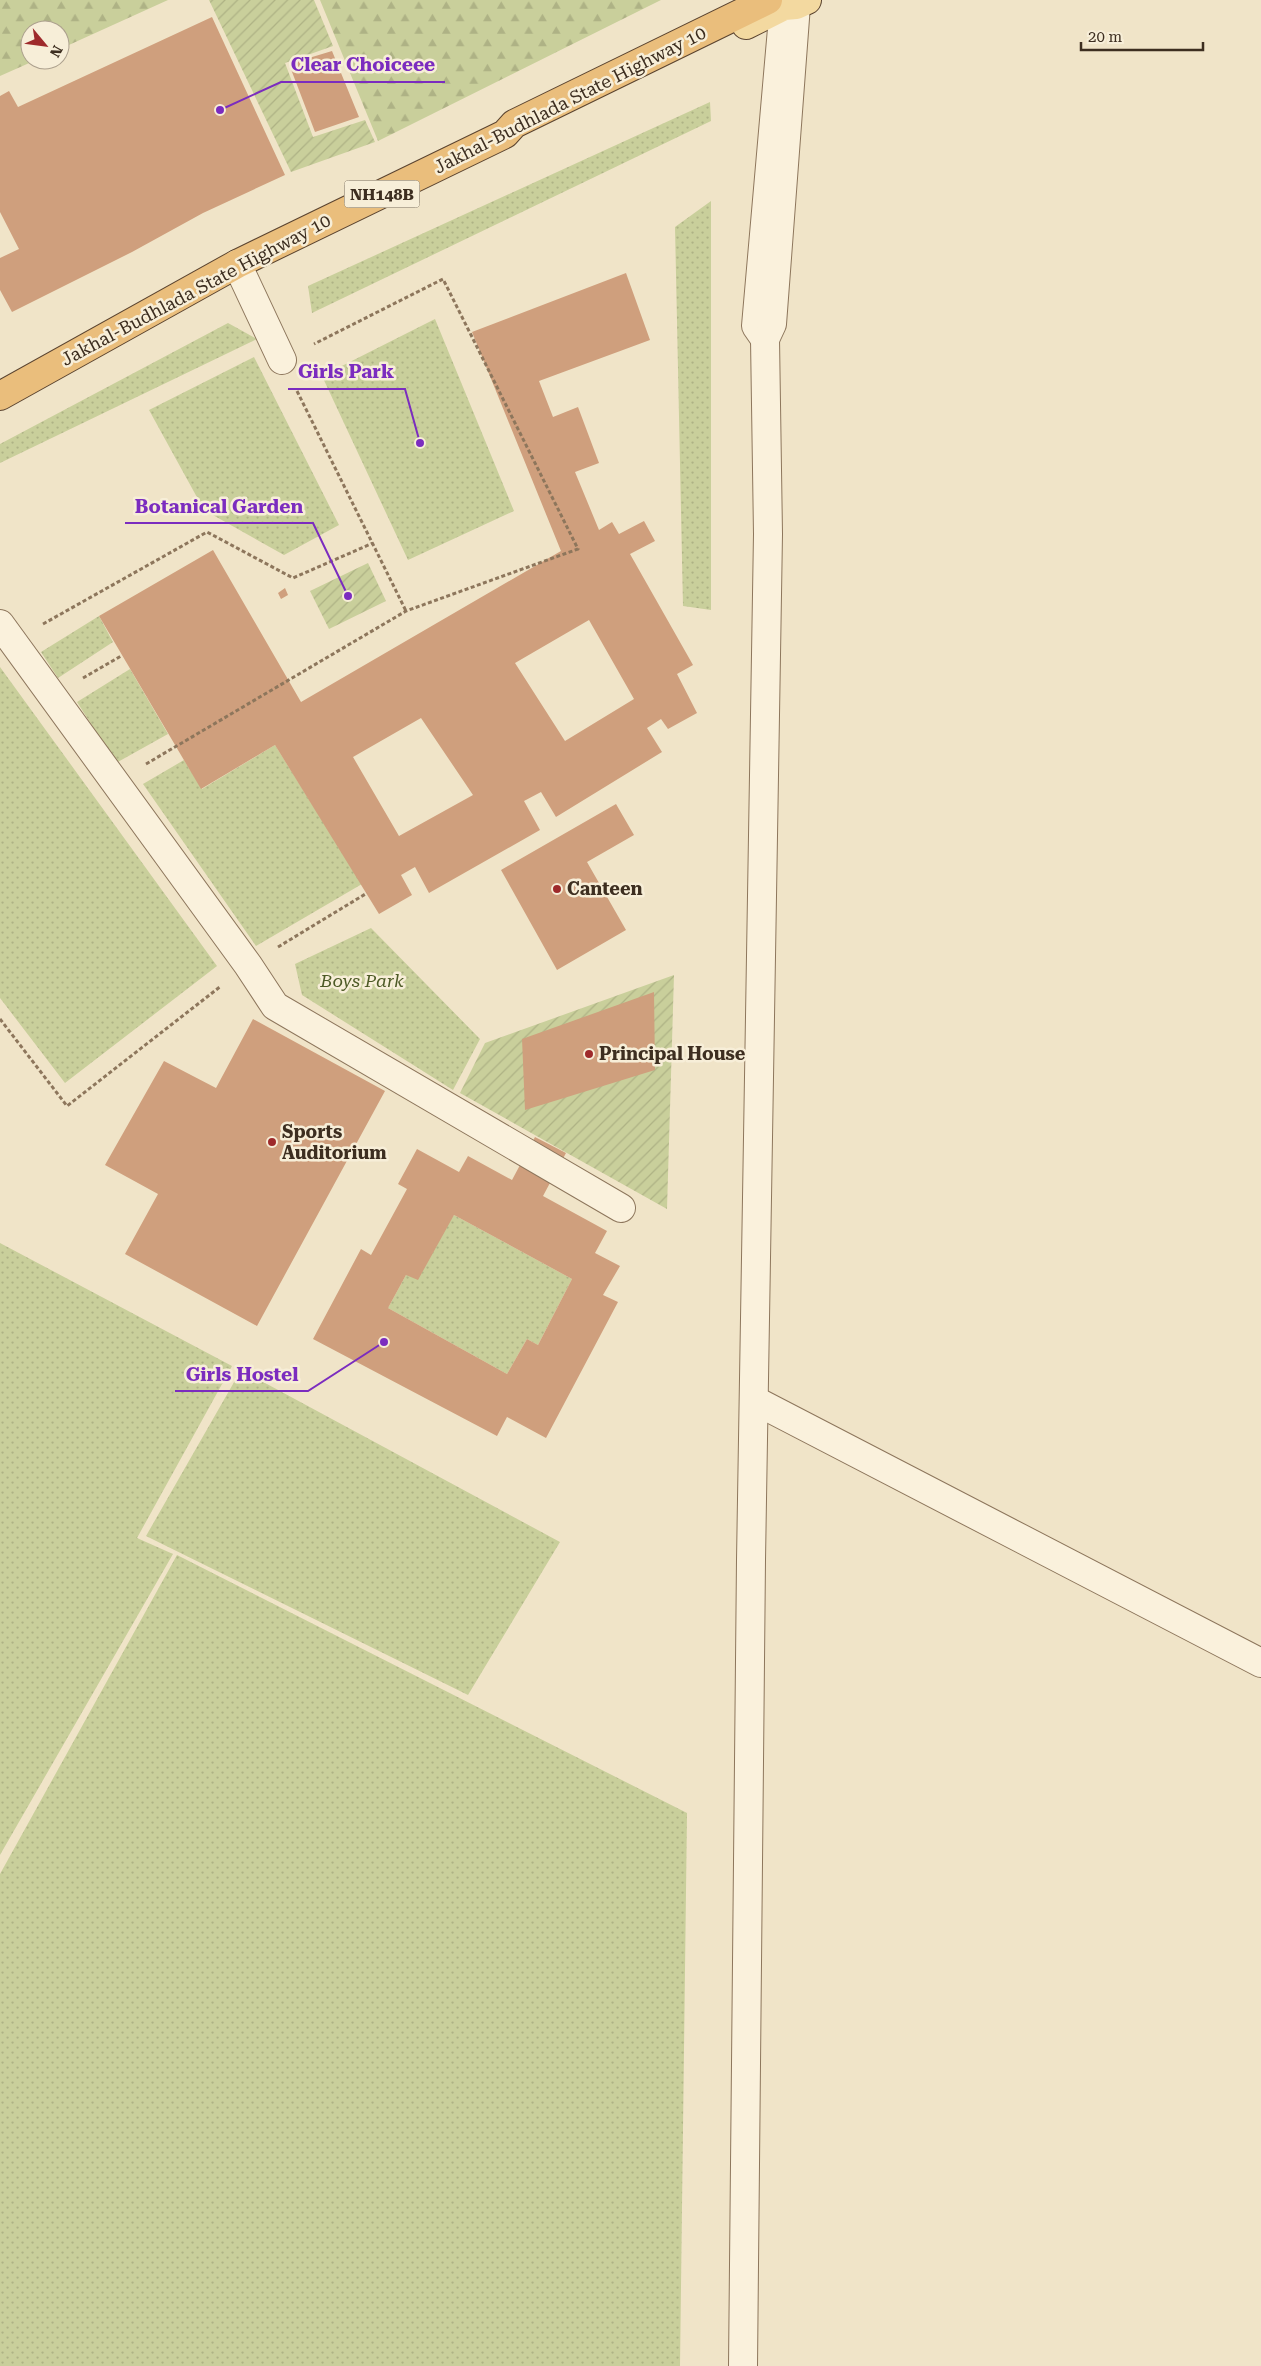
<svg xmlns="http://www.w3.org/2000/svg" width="1261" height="2366" font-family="'Roboto Serif',serif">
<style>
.grass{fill:url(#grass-dots)}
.forest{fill:url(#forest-firs)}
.garden{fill:url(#garden-furrows)}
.building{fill:#cf9f7d;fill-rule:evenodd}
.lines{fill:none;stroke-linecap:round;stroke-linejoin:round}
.minor-casing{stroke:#8d765c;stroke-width:30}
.tertiary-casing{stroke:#8d765c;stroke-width:30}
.primary-casing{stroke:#5b4430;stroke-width:30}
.trunk-casing{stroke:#5b4430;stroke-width:30}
.path{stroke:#8d765c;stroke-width:3;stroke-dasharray:4 2.5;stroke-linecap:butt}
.minor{stroke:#faf1dc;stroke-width:28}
.tertiary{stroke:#faf1dc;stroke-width:28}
.primary{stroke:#f3d9a0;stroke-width:28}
.trunk{stroke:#eabe7c;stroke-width:28}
.poi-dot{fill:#9e2a2b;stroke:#f7eed8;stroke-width:2}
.labels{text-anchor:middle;stroke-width:5;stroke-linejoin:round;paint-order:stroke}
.shield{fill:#f7eed8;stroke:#756857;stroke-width:1}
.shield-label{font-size:16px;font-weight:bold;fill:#3d2e20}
.street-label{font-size:18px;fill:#3d2e20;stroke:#f7eed8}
.poi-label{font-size:18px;font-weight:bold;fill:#3d2e20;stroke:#f7eed8;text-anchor:start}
.park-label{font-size:18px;font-style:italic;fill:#4d5a26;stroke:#f7eed8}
.leader{fill:none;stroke:#7b2cbf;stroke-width:2}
.callout-dot{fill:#7b2cbf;stroke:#f7eed8;stroke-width:2}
.callout-label{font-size:19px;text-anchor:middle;font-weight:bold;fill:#7b2cbf;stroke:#f7eed8;stroke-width:5;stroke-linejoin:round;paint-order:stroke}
</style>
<defs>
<pattern id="grass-dots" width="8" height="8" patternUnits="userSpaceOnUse" patternTransform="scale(1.25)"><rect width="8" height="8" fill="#c9cf9b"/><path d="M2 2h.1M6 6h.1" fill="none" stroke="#aeb285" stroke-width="1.8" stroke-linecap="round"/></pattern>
<pattern id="forest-firs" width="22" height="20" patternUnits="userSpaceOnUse" patternTransform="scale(1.25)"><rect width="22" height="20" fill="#c9cf9b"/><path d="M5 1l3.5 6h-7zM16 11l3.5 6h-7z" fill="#aeb285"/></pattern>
<pattern id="garden-furrows" width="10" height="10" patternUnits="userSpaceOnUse" patternTransform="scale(1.25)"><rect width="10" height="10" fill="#c9cf9b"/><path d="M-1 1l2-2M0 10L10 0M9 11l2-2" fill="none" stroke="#aeb285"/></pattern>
</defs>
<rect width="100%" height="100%" fill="#f0e4c8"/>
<path class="grass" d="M710 102 711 121 312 313 308 286Z
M711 201V610L683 606 675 227Z
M435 319 514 511 408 560 322 376Z
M228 323 257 339 0 463V444Z
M254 357 339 525 284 555 204 510 149 410Z
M99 616 113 642 58 678 41 652Z
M0 667 217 966 65 1083 0 998Z
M130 669 168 734 116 763 77 702Z
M275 745 362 884 256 946 143 784 184 760 202 789Z
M371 928 480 1039 453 1090 302 995 295 964Z
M454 1215 572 1279 538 1345 527 1339 507 1374 388 1308 406 1275Z
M0 1243 232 1366 137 1538 173 1554 0 1855Z
M241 1370 560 1542 468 1695 146 1536Z
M177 1555 687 1813 680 2366H0V1874Z"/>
<path class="forest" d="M0 0H168L60 49V30H30V60H36L0 76Z
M320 0H661L378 141Z"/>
<path class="garden" d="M209 0H314L333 46 285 63 313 137 365 120 375 142 291 172Z
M368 563 386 601 329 629 310 591Z
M674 975 667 1209 460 1093 485 1043Z"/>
<path class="building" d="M212 17 285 175 203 213 132 252 12 312 0 290V258L19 249 0 212V96L9 91 18 107Z
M332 51 359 117 315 132 289 64Z
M626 273 650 340 539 381 553 417 578 407 599 463 575 472 599 530 612 522 619 534 644 521 655 541 630 554 693 665 677 674 697 713 668 729 661 719 647 728 662 752 556 817 541 792 524 801 540 830 429 893 415 867 401 875 412 895 379 914 275 745 201 789 99 616 213 550 301 702 561 551 472 332ZM589 620 634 699 565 741 515 663ZM421 718 473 795 399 836 353 757Z
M285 588 288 595 281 599 278 593Z
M616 804 634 835 587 862 626 930 557 970 501 870Z
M654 992 655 1070 525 1110 522 1039Z
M253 1019 385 1091 257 1326 125 1254 158 1194 105 1165 164 1061 216 1088Z
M535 1137 566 1153 543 1196 607 1231 595 1253 620 1266 603 1295 618 1302 546 1438 507 1417 497 1436 313 1339 361 1249 371 1255 407 1189 398 1184 417 1149 459 1172 468 1156 512 1180ZM454 1215 572 1279 538 1345 527 1339 507 1374 388 1308 406 1275 418 1280Z"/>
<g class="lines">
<g class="minor-casing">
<path id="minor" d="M788 0 784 6 756 326 765 339 772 324 796 5 801 0
M237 264 282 360
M0 624 248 965 275 1006 621 1208
M754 1400 1261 1663"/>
</g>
<g class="tertiary-casing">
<path id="tertiary" d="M743 2366 751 1560 768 534 765 339"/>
</g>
<g class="primary-casing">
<path id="primary" d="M746 25 784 6 796 5 807 0"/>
</g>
<g class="trunk-casing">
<path id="trunk" d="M0 396 237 264 505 134 514 124 768 0"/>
</g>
<path class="path" d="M297 391 406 611
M43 624 207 532 293 578 373 543
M83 678 121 656
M146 764 406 611 578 549 443 279 314 344
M278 947 367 893
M0 1019 67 1106 221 986"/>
<use href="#minor" class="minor"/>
<use href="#tertiary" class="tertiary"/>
<use href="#primary" class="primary"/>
<use href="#trunk" class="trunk"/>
</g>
<g class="poi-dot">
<circle cx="557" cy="889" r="5"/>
<circle cx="589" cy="1054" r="5"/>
<circle cx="272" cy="1142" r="5"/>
</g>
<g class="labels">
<rect class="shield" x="344.5" y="180.5" width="75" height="27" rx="4"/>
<g class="shield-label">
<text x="382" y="200">NH148B</text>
</g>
<g class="street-label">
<text transform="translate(570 100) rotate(-27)" y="6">Jakhal-Budhlada State Highway 10</text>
<text transform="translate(196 290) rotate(-28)" y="6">Jakhal-Budhlada State Highway 10</text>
</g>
<g class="poi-label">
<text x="567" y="895">Canteen</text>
<text x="599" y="1060">Principal House</text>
<text x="282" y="1138">Sports<tspan x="282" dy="21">Auditorium</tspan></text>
</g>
<g class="park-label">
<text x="362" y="987">Boys Park</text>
</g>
</g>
<path class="leader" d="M220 110L281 82H445M420 443L405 389H288M348 596L313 523H125M384 1342L308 1391H175"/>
<g class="callout-dot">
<circle cx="220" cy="110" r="5"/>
<circle cx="420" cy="443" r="5"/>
<circle cx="348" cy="596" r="5"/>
<circle cx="384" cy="1342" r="5"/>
</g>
<g class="callout-label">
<text x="363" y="71">Clear Choiceee</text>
<text x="346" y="378">Girls Park</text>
<text x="219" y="513">Botanical Garden</text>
<text x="242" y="1381">Girls Hostel</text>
</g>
<g transform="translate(45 45) rotate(119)"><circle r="24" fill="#f7eed8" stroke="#ada18e"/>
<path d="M0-4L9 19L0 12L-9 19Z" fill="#9e2a2b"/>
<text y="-8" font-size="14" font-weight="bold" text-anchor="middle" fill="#3d2e20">N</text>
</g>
<path d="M1081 42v8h122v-8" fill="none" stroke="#3d2e20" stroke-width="2.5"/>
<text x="1088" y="42" font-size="15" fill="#3d2e20" stroke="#f7eed8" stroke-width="4" paint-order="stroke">20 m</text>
</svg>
